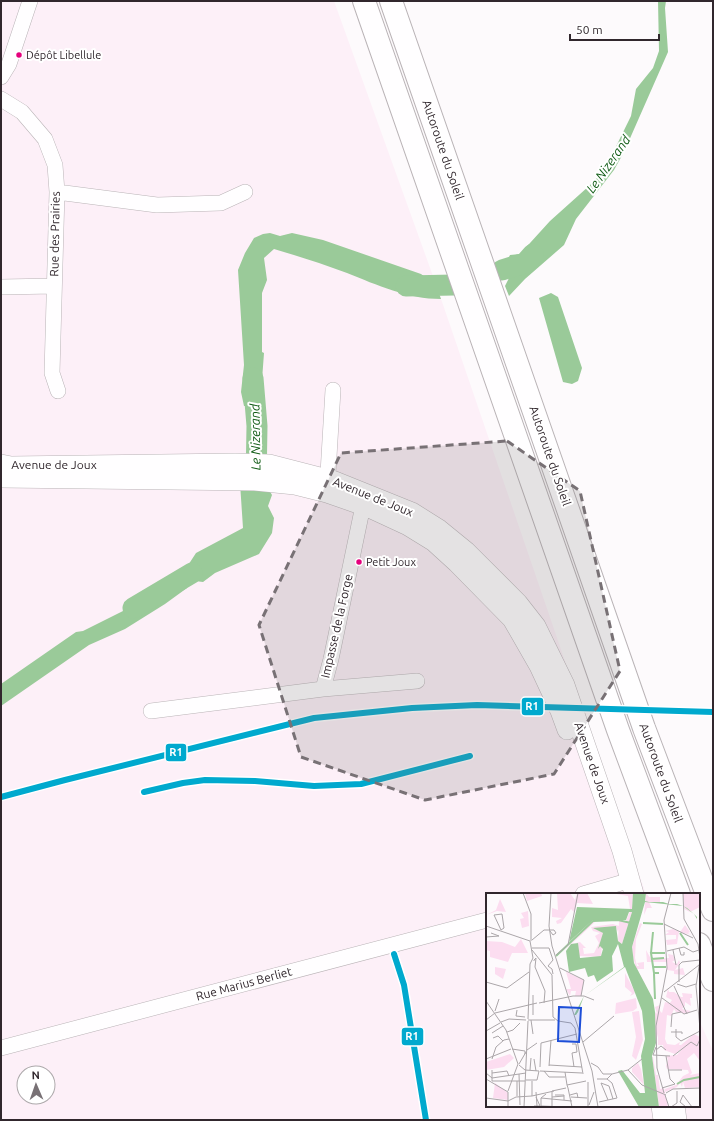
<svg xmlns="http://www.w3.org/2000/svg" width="714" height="1121" font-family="Ubuntu,sans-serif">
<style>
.built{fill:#fdf0f8;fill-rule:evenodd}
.water{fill:#9aca99}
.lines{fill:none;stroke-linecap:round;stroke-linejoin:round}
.river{stroke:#9aca99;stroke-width:21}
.minor-casing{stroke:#bab4b7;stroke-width:16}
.major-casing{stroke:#bab4b7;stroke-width:20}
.highway-casing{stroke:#bab4b7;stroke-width:24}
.minor{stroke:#fffeff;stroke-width:15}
.major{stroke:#fffeff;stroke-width:19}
.highway{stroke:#fffeff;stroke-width:22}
.rail-1-casing{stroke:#fff;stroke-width:9}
.rail-1{stroke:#00a9ce;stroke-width:6}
.marked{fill:#787175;fill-opacity:0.2;stroke:#787175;stroke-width:3;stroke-dasharray:8 5;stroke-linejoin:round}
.bus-dot{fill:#e5007d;stroke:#fff;stroke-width:1.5}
.labels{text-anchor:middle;stroke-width:4;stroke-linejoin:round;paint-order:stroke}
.bus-label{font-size:11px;fill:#31272d;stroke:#fff;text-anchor:start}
.street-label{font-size:12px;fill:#31272d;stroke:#fff}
.water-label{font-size:13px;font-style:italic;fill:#125c17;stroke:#fff}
.inset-river{fill:none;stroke:#9aca99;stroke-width:2}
.inset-road{fill:none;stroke:#aba6a9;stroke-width:1}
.view{fill:#1d4ed8;fill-opacity:0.15;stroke:#1d4ed8;stroke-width:2}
.inset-edge{fill:none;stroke:#31272d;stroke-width:2}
.line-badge{stroke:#fff;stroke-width:1.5}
.badge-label{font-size:11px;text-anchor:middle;font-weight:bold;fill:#fff}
</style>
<rect width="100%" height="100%" fill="#fdfafc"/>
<path class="built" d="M1 1H334L438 290 608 787 646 894H487V1106H699V1020L713 1051V1120H1ZM24 1073H48V1097H24Z"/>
<path class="water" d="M658 1H666L665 8 668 52 624 152 614 170 576 219 564 245 525 279 509 296 505 286 511 274 506 263 510 255 520 254 550 221 589 186 604 171 631 116 636 89 653 68 659 51Z
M270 233 280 236 292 233 323 240 421 274 436 285 441 299C408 299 377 285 347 273 323 264 298 256 274 249L264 258 267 280 262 293V352L264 353 260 407 244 406 241 392 244 365 238 270 245 253 254 238 263 234Z
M551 293 558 297 582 368 578 381 572 384 563 382 539 298Z
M264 481 272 495 268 506 274 518 272 533 259 554 215 573 203 582 195 581 186 586 187 588 165 604 125 629 89 645 1 706V684L76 632 83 631 165 590 183 573 196 553 243 528 240 483Z"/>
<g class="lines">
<path class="river" d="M502 270 525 263 533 254
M406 286 454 285
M253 378 257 426 256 483
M133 608 192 573"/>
<g class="minor-casing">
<path id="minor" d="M1 77 9 64 30 1
M1 99 22 112 45 139 55 165 57 192 52 373 58 391
M57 192 157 205 221 203 245 192
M1 287 54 286
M327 490 333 390
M323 689 331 659 365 496
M151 711 323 689 417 681
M583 894 631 880
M1 1048 487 920"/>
</g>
<g class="major-casing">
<path id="major" d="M1 464 11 466 235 463 269 464 335 481 412 512 439 529 466 551 518 603 536 626 565 685 622 851 634 894
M1 478 255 481 295 485 327 493 367 507 408 526 434 542 457 563 512 619 539 666 560 711 567 730
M661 1106 663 1120
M675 1106 677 1120"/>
</g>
<g class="highway-casing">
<path id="highway" d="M364 1 618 730 679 894
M391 1 644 728 713 910
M699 944 713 980"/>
</g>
<use href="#minor" class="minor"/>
<use href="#major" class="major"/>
<use href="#highway" class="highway"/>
<g class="rail-1-casing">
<path id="rail-1" d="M144 792 183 783 205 780 255 781 314 786 361 784 470 756
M1 797 65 780 314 718 412 708 477 705 713 712
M394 954 404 985 426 1120"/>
</g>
<use href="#rail-1" class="rail-1"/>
</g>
<path class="marked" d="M507 441 580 491 620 671 554 774 425 800 301 757 259 625 341 453Z"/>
<g class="bus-dot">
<circle cx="19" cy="55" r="3.5"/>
<circle cx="359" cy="562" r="3.5"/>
</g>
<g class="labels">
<g class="bus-label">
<text x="26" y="59">Dépôt Libellule</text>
<text x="366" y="566">Petit Joux</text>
</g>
<g class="street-label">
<text transform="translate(443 150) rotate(71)" y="4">Autoroute du Soleil</text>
<text transform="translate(55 234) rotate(-89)" y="4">Rue des Prairies</text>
<text transform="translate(550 456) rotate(71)" y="4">Autoroute du Soleil</text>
<text x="54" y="469">Avenue de Joux</text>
<text transform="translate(373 497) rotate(22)" y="4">Avenue de Joux</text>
<text transform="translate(337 626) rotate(-77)" y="4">Impasse de la Forge</text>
<text transform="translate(592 763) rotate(71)" y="4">Avenue de Joux</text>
<text transform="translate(661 773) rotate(70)" y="4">Autoroute du Soleil</text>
<text transform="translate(244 984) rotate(-15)" y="4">Rue Marius Berliet</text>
</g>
<g class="water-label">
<text transform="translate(608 164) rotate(-55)" y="5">Le Nizerand</text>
<text transform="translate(255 437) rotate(-91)" y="5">Le Nizerand</text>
</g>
</g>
<g transform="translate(486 893)">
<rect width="214" height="214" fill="#fdfafc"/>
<path d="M39 0H55L56 3 41 8ZM71 0H84L89 7 91 0H101L107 11 91 10 88 19 85 16 75 30 71 31 70 28 76 25 66 24V15L72 17ZM125 0H147L146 16H144L142 3ZM160 0 163 4H174V10L163 9 166 15H161L158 22ZM197 0H214V14L204 19 198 16ZM14 6 20 19 11 18 0 22 10 17ZM42 18 43 33 36 35 34 26 38 25 35 20ZM144 18 146 19 136 51 132 48 133 28H110L79 57 107 28H140ZM154 30 156 31 150 46 149 65 151 73H153L151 70 158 69V76H151L160 93 152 82 147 64 146 54ZM127 31 133 33 132 39 130 34 110 36 117 40 115 64 93 63 92 50 85 51 94 49 100 55H97L98 61 108 60 113 50 109 43 114 40 107 38 105 34ZM199 32 204 39 202 40 206 42 193 39 191 51 181 52 180 47 190 46V42H179L183 39 179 38 187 36 194 39ZM35 46 42 60H26L22 69 4 64V58L0 57V48L16 49 29 54ZM160 57 165 66 183 65 182 61 187 62 189 67 186 69 191 71 193 67 194 70 189 77 197 75 199 82 188 81V78L181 77V69H161ZM9 74 20 76 17 86 9 81ZM80 79 98 87 95 103H89L90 98H85L84 103 80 96H85ZM139 80 149 99 148 101 144 103 146 100 139 94ZM182 96 183 99H188L195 104H197L196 100 206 101V105H204L205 113 199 109V113L196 116 205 118 201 121 190 119 188 116 185 123 181 122 179 146 181 151 189 152 194 149 193 152H195L208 141 214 144V168L208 160 201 166 206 180 204 182 214 180V194L199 195 197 189 196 194 194 190 191 194 179 199V196L190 192 197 183 203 180 202 177 181 176 180 173 182 166 180 163 191 162 198 154 189 161 178 157 177 152H172V141L167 159 169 119 171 121 169 114 174 112 173 117 176 120 179 109 184 110 186 107 180 104ZM150 105 151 115 147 118 129 121 130 110ZM153 118 157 147 150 167 146 163 150 144 146 119ZM24 161 28 165 18 174 0 177V169ZM166 164H167L170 182H172L174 196 178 195 182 214 173 213ZM152 170 155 176 158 192 146 179V175ZM9 190 22 200V207L7 205Z" fill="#fcddf0"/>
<path d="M147 0H160L159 8 163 9H177L183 11H191L197 13 201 15 208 21 211 24V26L214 29 211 26 208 21 197 13 159 9 146 54 148 70 167 106 169 119 170 150 166 163 173 214H153L132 178 136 177 154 200H159L155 163 159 146 156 118 139 74 98 103 92 119 90 122H88L98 103 138 74 132 51 126 63 127 78 111 89 108 82 102 84 99 75 83 79 80 58 85 51 92 50 94 65 115 63 117 56 114 53 112 56 117 40 107 35 130 33 132 48 136 51 146 19H143L140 27H107L83 49 91 14 146 16Z" fill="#9aca99"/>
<path class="inset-river" d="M157 30 177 31M194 40 202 52M165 60 167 39M70 63 107 28 132 27 145 30M165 66 178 65M167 74H180M173 80H168L165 60H179M168 81 169 106M191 191 198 187 214 184"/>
<path class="inset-road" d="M37 0 45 21V48M65 0 63 33 66 53 106 178 112 214M197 0 198 26 212 51 214 65M16 21 18 35 15 37 8 22ZM178 31 207 45M0 33 44 48 47 65 44 71 42 126M0 44 13 43 5 40M46 47 58 37H68L70 40 67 42 64 38M46 55H63L67 67 62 73 66 76 67 81M193 55 195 62H198V59M46 57 66 82 67 124 72 128 85 130 89 135 97 181M187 57 190 72M181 58 198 54 207 59 213 57M70 62 82 52 92 0M214 67 210 93 214 136M48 68V67L50 65 49 74 59 98 58 110M193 72 196 69 214 67M193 72V89M74 75 98 87 95 103M0 89 21 95 43 79M191 91 200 94 210 91M188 93 201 121M178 99 213 72M176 105 198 121 211 117M0 108 20 137 32 171M53 110 87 103H98L108 107M31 117 30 123 39 124M9 118 13 106M47 122V102M0 127 9 120 51 110M42 127H69M45 127 47 141M15 129 23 126 40 127M185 134 186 121 195 119M190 136V144L195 148 214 138M0 138 14 130M21 139 27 137 34 130M185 139H196V141M6 140 17 133M7 145 12 143 17 148M97 149 128 123M86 151H90L91 159 86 160 88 174M170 154 167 162 184 163M26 156 39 158V161M41 157 51 150M170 157 175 153 180 157M187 163 205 149 211 153 214 146M0 166 25 156M6 166 10 154 18 147 23 146M48 166 50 178M105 170 112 174 117 181H126M33 171 40 159M33 172 39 177 53 178 51 187H40M63 172 96 174M63 173 65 147M54 174 55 150 91 141M6 177V188H39M44 177 45 165M142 177 156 166M142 177 156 192 180 202M182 177H196M54 178 96 180M58 178 63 184H79M79 179 81 192M0 180 6 185 40 180M6 180 21 178 23 183M33 181 34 212M0 186 22 199M111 186H121L126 190 131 205M121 186 126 181 142 177M31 188V203M102 189V214M82 195 86 214M82 195 81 192 100 188M176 195 189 191 184 186 180 163M22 198 32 171M66 198 80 195M22 199V214M50 199 51 213M178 200 171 175 170 133 181 75 178 27 185 0M180 200 187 196 214 195M69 202H78V207M84 202 91 200 92 205M179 202 183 214M46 203V188M46 203 68 198M66 204 78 203M85 204 101 205M0 205 22 208M55 205 86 208M122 207 115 190 123 193 127 206M22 208 30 204 46 203M113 209 131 205M103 212 108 199M48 213H54L50 204M55 213 79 214M55 213V205L60 201M66 213V199M38 214 42 128M185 214 191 210V198M200 214 194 209 197 202 206 214"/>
<path class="view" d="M73 114 95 115 93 149 72 148Z"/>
<rect width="214" height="214" class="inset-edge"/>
</g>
<g class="line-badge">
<rect x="521" y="697" width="23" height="19" rx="4" fill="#00a9ce"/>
<rect x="165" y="743" width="22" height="19" rx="4" fill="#00a9ce"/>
<rect x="401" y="1027" width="23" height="19" rx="4" fill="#00a9ce"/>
</g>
<g class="badge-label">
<text x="532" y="710">R1</text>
<text x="176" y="756">R1</text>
<text x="412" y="1040">R1</text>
</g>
<rect width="714" height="1121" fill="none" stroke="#31272d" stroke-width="4"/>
<g transform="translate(36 1085) rotate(358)"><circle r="19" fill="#ffffff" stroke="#ada9ab"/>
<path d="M0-3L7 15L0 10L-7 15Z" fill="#787175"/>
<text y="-6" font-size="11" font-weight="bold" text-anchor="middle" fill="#31272d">N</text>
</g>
<path d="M570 34v6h89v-6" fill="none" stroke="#31272d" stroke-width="2"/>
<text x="576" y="34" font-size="12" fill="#31272d" stroke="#ffffff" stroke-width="3" paint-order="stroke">50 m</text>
</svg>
